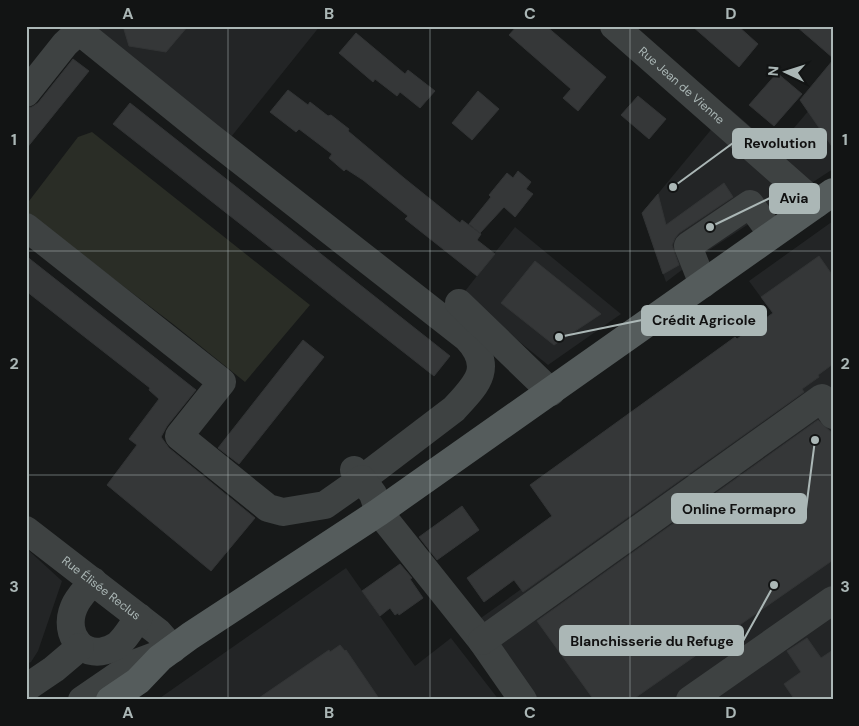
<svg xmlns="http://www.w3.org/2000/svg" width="859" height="726" font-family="'DM Sans',sans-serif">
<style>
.built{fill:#232526}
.green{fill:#2a2d26}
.building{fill:#353738;stroke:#323435}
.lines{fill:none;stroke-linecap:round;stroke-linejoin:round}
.minor{stroke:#3e4242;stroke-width:28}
.major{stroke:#555c5c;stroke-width:28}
.grid{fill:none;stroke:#abb7b6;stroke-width:1;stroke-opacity:0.55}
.labels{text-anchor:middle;stroke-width:4.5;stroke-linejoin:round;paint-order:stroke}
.street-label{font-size:12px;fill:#abb7b6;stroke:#121414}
.leader{fill:none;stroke:#abb7b6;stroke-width:2}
.callout-dot{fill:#abb7b6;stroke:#121414;stroke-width:2}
.callout{fill:#abb7b6;stroke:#abb7b6;stroke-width:2}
.callout-label{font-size:14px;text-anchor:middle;font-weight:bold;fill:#111}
.neatline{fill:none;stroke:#abb7b6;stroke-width:2}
.grid-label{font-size:16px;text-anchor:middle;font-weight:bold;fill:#abb7b6}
</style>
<rect width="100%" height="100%" fill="#171919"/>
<path class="built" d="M95 26H320L231 137 96 30Z
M833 82V169L703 254 666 282 642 213 729 108 776 149Z
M833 221V700H534L478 620 819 377 749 281Z
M515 227 621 314 548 365 462 295Z
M26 548 62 581 38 651 31 662 26 664Z
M346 568 415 666 451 638 499 700H157Z"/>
<path class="green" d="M92 132 310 305 245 382 173 324 27 213 26 205 78 137Z"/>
<path class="building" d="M123 26H188L166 52 129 46Z
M517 26H546L606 77 578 111 563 98 571 89 509 35Z
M692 26H738L758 44 739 67Z
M796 26H833V58Z
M356 33 405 74 408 70 435 91 420 108 400 92 397 96 375 79 373 82 339 53Z
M73 59 89 71 26 149V108L32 107 38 103Z
M833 60V148L800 100Z
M777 73 802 94 774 126 749 105Z
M288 90 308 105 310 102 328 116 331 115 349 129 348 131 404 178 460 223 462 220 481 234 477 240 495 254 477 276 405 219 408 216 363 180 346 169 344 171 329 158 332 154 299 129 296 132 270 112Z
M478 91 499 109 472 140 452 123Z
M638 96 666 119 649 139 621 115Z
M130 103 450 356 434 376 113 124Z
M518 171 531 182 526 189 533 194 515 217 504 207 480 233 469 224 491 197 489 195 507 173 513 178Z
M724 183 733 197 679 233 675 238 672 245 679 265 663 274 642 213 658 194 666 225Z
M26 256 196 390 167 426 161 437 169 448 255 518 211 571 107 485 137 445 129 439 159 399 149 390 150 388 26 291Z
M819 256 833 276V364L818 375 819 377 802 389 804 392 523 592 514 580 484 602 467 578 552 516 530 485 735 337 737 339 773 313 761 297Z
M535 261 601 314 554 345 501 303Z
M303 340 324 357 239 464 218 448Z
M818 420 833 434V560L632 700H594L537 621Z
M462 506 479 530 437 560 419 537Z
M400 564 412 578 410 579 423 598 399 615 398 613 395 615 390 608 380 616 362 591Z
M807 638 821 658 833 650V700H795L784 684 801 672 787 651Z
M340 645 345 651 346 650 380 700H256L329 650 330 652Z"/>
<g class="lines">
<g class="minor">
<path id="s1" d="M614 26 816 204"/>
<path d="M26 93 65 44 79 31 209 136 467 338C495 368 476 385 454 409L362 479 354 470"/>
<path d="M26 227 222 382 179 436 268 508 283 512 325 505 362 479 373 494 379 512 482 641 523 700"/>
<path d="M703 284 688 246 750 204 772 234"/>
<path d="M459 303 551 392"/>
<path id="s2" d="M26 530 158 632 173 649 136 663 82 700"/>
<path d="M93 581C87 589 78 597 74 607 62 635 84 663 114 647 123 643 133 625 139 617"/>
<path d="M482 641 822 398 833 415"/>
<path d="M26 688 54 669 80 647"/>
<path d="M690 700 833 600"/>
</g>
<path class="major" d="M110 700 138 681 160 658 190 636 379 512 833 192"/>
</g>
<path class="grid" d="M228 26V700M430 26V700M630 26V700M26 251H833M26 475H833"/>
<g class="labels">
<g class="street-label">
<text dy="4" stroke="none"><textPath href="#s1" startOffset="90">Rue Jean de Vienne</textPath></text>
<text dy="4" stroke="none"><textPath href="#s2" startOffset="95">Rue Élisée Reclus</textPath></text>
</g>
</g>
<path class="leader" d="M673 187L733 143M710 227L770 198M559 337L642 320M815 440L806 509M774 585L743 641"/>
<g class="callout-dot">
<circle cx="673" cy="187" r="5"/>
<circle cx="710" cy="227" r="5"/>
<circle cx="559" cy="337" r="5"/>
<circle cx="815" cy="440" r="5"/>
<circle cx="774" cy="585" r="5"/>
</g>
<g class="callout">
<rect x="733" y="129" width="93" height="29" rx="5"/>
<rect x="770" y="184" width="49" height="29" rx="5"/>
<rect x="642" y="306" width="124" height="29" rx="5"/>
<rect x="672" y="494" width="134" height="29" rx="5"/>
<rect x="560" y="626" width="183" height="29" rx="5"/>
</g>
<g class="callout-label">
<text x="780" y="148">Revolution</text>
<text x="794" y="203">Avia</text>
<text x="704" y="325">Crédit Agricole</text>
<text x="739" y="514">Online Formapro</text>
<text x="652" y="646">Blanchisserie du Refuge</text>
</g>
<rect width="859" height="726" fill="none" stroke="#121414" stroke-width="55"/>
<g transform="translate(786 72) rotate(274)" stroke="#121414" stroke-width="4" paint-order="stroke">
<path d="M0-4L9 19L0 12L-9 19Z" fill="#abb7b6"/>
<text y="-8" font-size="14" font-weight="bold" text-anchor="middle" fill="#abb7b6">N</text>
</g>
<rect x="28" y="28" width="804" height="670" class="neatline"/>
<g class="grid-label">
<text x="128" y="19">A</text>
<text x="329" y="19">B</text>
<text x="530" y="19">C</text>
<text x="731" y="19">D</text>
<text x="14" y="145">1</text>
<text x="845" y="145">1</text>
<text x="14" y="369">2</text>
<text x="845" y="369">2</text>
<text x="14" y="592">3</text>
<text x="845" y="592">3</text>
<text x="128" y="718">A</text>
<text x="329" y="718">B</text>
<text x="530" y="718">C</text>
<text x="731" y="718">D</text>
</g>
</svg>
